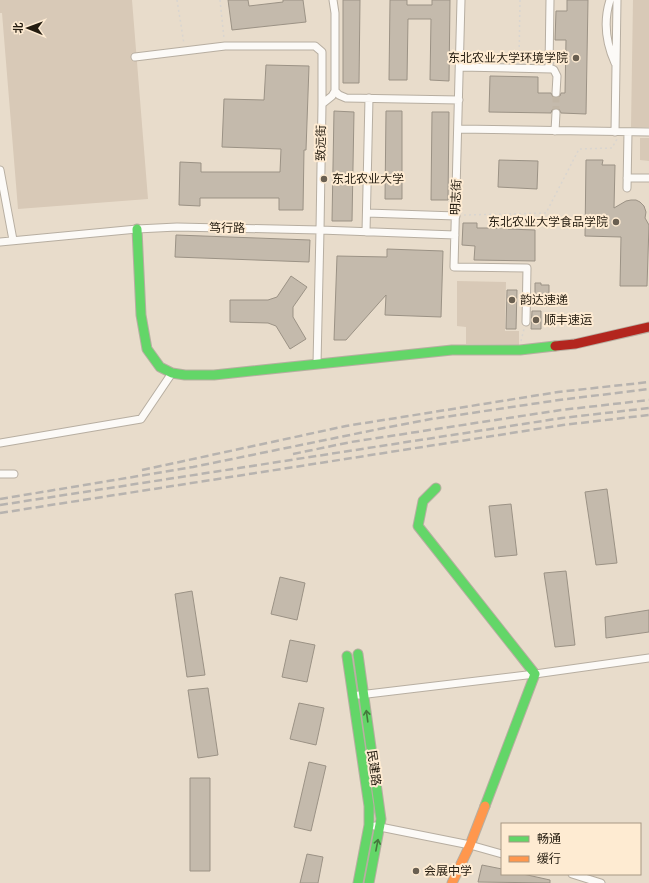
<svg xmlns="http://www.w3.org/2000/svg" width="649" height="883" font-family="Commissioner,'Noto Sans SC',sans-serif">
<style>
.green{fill:#d8c9b7}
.building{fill:#c4baac;stroke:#9b9285}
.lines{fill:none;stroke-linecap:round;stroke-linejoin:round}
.street-tunnel{stroke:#c1b6a6;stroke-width:7;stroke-dasharray:7 3.5;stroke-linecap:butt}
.street-casing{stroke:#b7aea1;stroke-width:9}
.fast-casing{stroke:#b7aea1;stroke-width:11}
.slow-casing{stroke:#b7aea1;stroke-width:11}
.jam-casing{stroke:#b7aea1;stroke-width:11}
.path{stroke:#d9d5d0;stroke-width:1.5;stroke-dasharray:2 3;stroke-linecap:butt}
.street{stroke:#fcfaf7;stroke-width:7}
.fast{stroke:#63d668;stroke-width:9}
.slow{stroke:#ff974d;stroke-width:9}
.jam{stroke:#b3261e;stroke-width:9}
.rail{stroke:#b7b3af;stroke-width:2.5;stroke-dasharray:8 4;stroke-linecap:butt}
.oneway{stroke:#44793c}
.poi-dot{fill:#695f51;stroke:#feebd2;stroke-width:1.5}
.labels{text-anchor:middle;stroke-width:4;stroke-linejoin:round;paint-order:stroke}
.poi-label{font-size:12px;fill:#241c10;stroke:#feebd2;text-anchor:start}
.street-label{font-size:12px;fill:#241c10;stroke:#feebd2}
</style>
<rect width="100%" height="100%" fill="#e8dccb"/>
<path class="green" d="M0 0H132L148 199 18 209 2 13H0Z
M633 0H649V127H631Z
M640 138H649V161L640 160Z
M457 281 506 282 505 331H519V345L466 344V327L457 326Z"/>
<path class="building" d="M228 0H248L249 6 283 2V0H303L306 22 232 30Z
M343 0H360L359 83H343Z
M390 0H407V5H432V0H450L449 81 430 80 431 19H408L407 80H389Z
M567 0H588L586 114 561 113 559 109 556 108 552 110 551 113 489 112 490 76 538 77V93H551L553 97 556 98 560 96 561 93H565L566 40H555L556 11H567Z
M266 65 309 66 306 150H304L303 210H279V198H200V206L179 205 180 162 201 163V172H280L281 149 222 147 224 99 264 100Z
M334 111 354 112 352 221H332Z
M386 111H402V199H385Z
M432 112H449L448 200H431Z
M499 160 538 161 537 189 498 187Z
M586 160H603L602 165H615L614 208 626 201 631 200H636L640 202 644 206 646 212 645 218 649 225 647 286H620L621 237 585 236Z
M463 223H477V228H497V224L508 225V229L535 230V261L474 260 475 246 462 245Z
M176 235 310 240 309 262 175 257Z
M387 249 443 251 441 317 385 315 386 295 346 340H334L337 256 387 257Z
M291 276 307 287 293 307V317L306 339 290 349 276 326 268 323 230 322V300H268L277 297Z
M535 283H541V285H549V295L535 296Z
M507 290H517L516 329H506Z
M532 311H541V329H531Z
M607 489 617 563 596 565 585 492Z
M511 504 517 555 495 557 489 506Z
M566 571 575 645 555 647 544 573Z
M280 577 305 583 297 620 271 614Z
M192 591 205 675 187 677 175 594Z
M649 610V632L606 638 605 617Z
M290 640 315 645 307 682 282 677Z
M208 688 218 755 198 758 188 690Z
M299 703 324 708 316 745 290 739Z
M309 762 326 766 311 831 294 827Z
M190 778H210V871H190Z
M307 854 323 857 318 883H300Z
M482 865 502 869V874H523L550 880V883L478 882Z"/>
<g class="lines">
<path class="street-tunnel" d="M556 113V93"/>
<g class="street-casing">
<path id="street" d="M461 0 454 267 527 268 526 322
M610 0C603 22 606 43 615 63
M135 57 225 46H315L322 52V104
M460 67 552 69 554 70 557 76 556 93
M549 68 550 0
M335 91 339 95 346 98 459 100
M458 129 649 132
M555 131 556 113
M615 132 617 0
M0 170 13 240
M627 178H649
M627 188 628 132
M367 213 456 216
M366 232 369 98
M0 242 137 229 177 227 320 230 455 235
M317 364 320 230 322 104 332 96 335 91V13L333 0
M0 443 141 419 172 373
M0 474H14
M359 695 535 674 649 658
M375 826 470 845 502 854
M572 874 601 883"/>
</g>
<g class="fast-casing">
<path id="fast" d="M137 229 141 315 147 349 160 367 172 373 185 375H214L452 350H520L555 346
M436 488 423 501 418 526 535 674 485 806
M358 654 381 819 369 883
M347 656 369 806V825L358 883"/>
</g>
<g class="slow-casing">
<path id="slow" d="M452 883 470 845 485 806"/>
</g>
<g class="jam-casing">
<path id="jam" d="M555 346 575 344 649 327"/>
</g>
<path class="path" d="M177 0 184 44
M220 0 224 38
M519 62 520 0
M464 215 546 213 579 149 612 148 617 139
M521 341 524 329"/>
<use href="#street" class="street"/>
<use href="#fast" class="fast"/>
<use href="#slow" class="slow"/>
<use href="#jam" class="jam"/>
<path class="rail" d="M293 454 351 442 561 410 649 400
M142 470 346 426 390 419 558 392 649 382
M0 499 193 467 384 428 431 419 559 400 649 389
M0 505 562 418 649 408
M0 513 563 425 649 415"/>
</g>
<defs><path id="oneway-shaft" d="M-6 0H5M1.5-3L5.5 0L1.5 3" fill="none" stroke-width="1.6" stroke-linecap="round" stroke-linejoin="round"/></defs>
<g class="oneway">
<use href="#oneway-shaft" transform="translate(367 716) rotate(-98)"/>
<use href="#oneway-shaft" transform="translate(377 845) rotate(-79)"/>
</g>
<g class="poi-dot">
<circle cx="576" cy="58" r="4"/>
<circle cx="324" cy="179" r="4"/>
<circle cx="616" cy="222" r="4"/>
<circle cx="512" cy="300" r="4"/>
<circle cx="536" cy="320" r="4"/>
<circle cx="416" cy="871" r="4"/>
</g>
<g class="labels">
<g class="poi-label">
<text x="568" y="62" text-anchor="end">东北农业大学环境学院</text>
<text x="332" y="183">东北农业大学</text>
<text x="608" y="226" text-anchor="end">东北农业大学食品学院</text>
<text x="520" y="304">韵达速递</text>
<text x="544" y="324">顺丰速运</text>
<text x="424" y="875">会展中学</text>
</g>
<g class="street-label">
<text transform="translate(321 143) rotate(-89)" y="4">致远街</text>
<text transform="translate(456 197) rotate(-88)" y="4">明志街</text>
<text transform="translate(227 228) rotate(1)" y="4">笃行路</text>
<text transform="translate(374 768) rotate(82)" y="4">民建路</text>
</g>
</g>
<rect x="501" y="823" width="140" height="52" fill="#feebd2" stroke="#a79884"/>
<rect x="509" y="836" width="20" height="6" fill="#63d668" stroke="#a79884"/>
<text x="537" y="843" font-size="12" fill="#241c10">畅通</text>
<rect x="509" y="856" width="20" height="6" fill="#ff974d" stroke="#a79884"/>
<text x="537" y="863" font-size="12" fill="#241c10">缓行</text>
<g transform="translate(28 28) rotate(271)" stroke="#feebd2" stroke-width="3" paint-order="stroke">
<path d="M0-3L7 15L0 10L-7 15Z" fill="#241c10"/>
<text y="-6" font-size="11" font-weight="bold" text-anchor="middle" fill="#241c10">北</text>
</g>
</svg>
